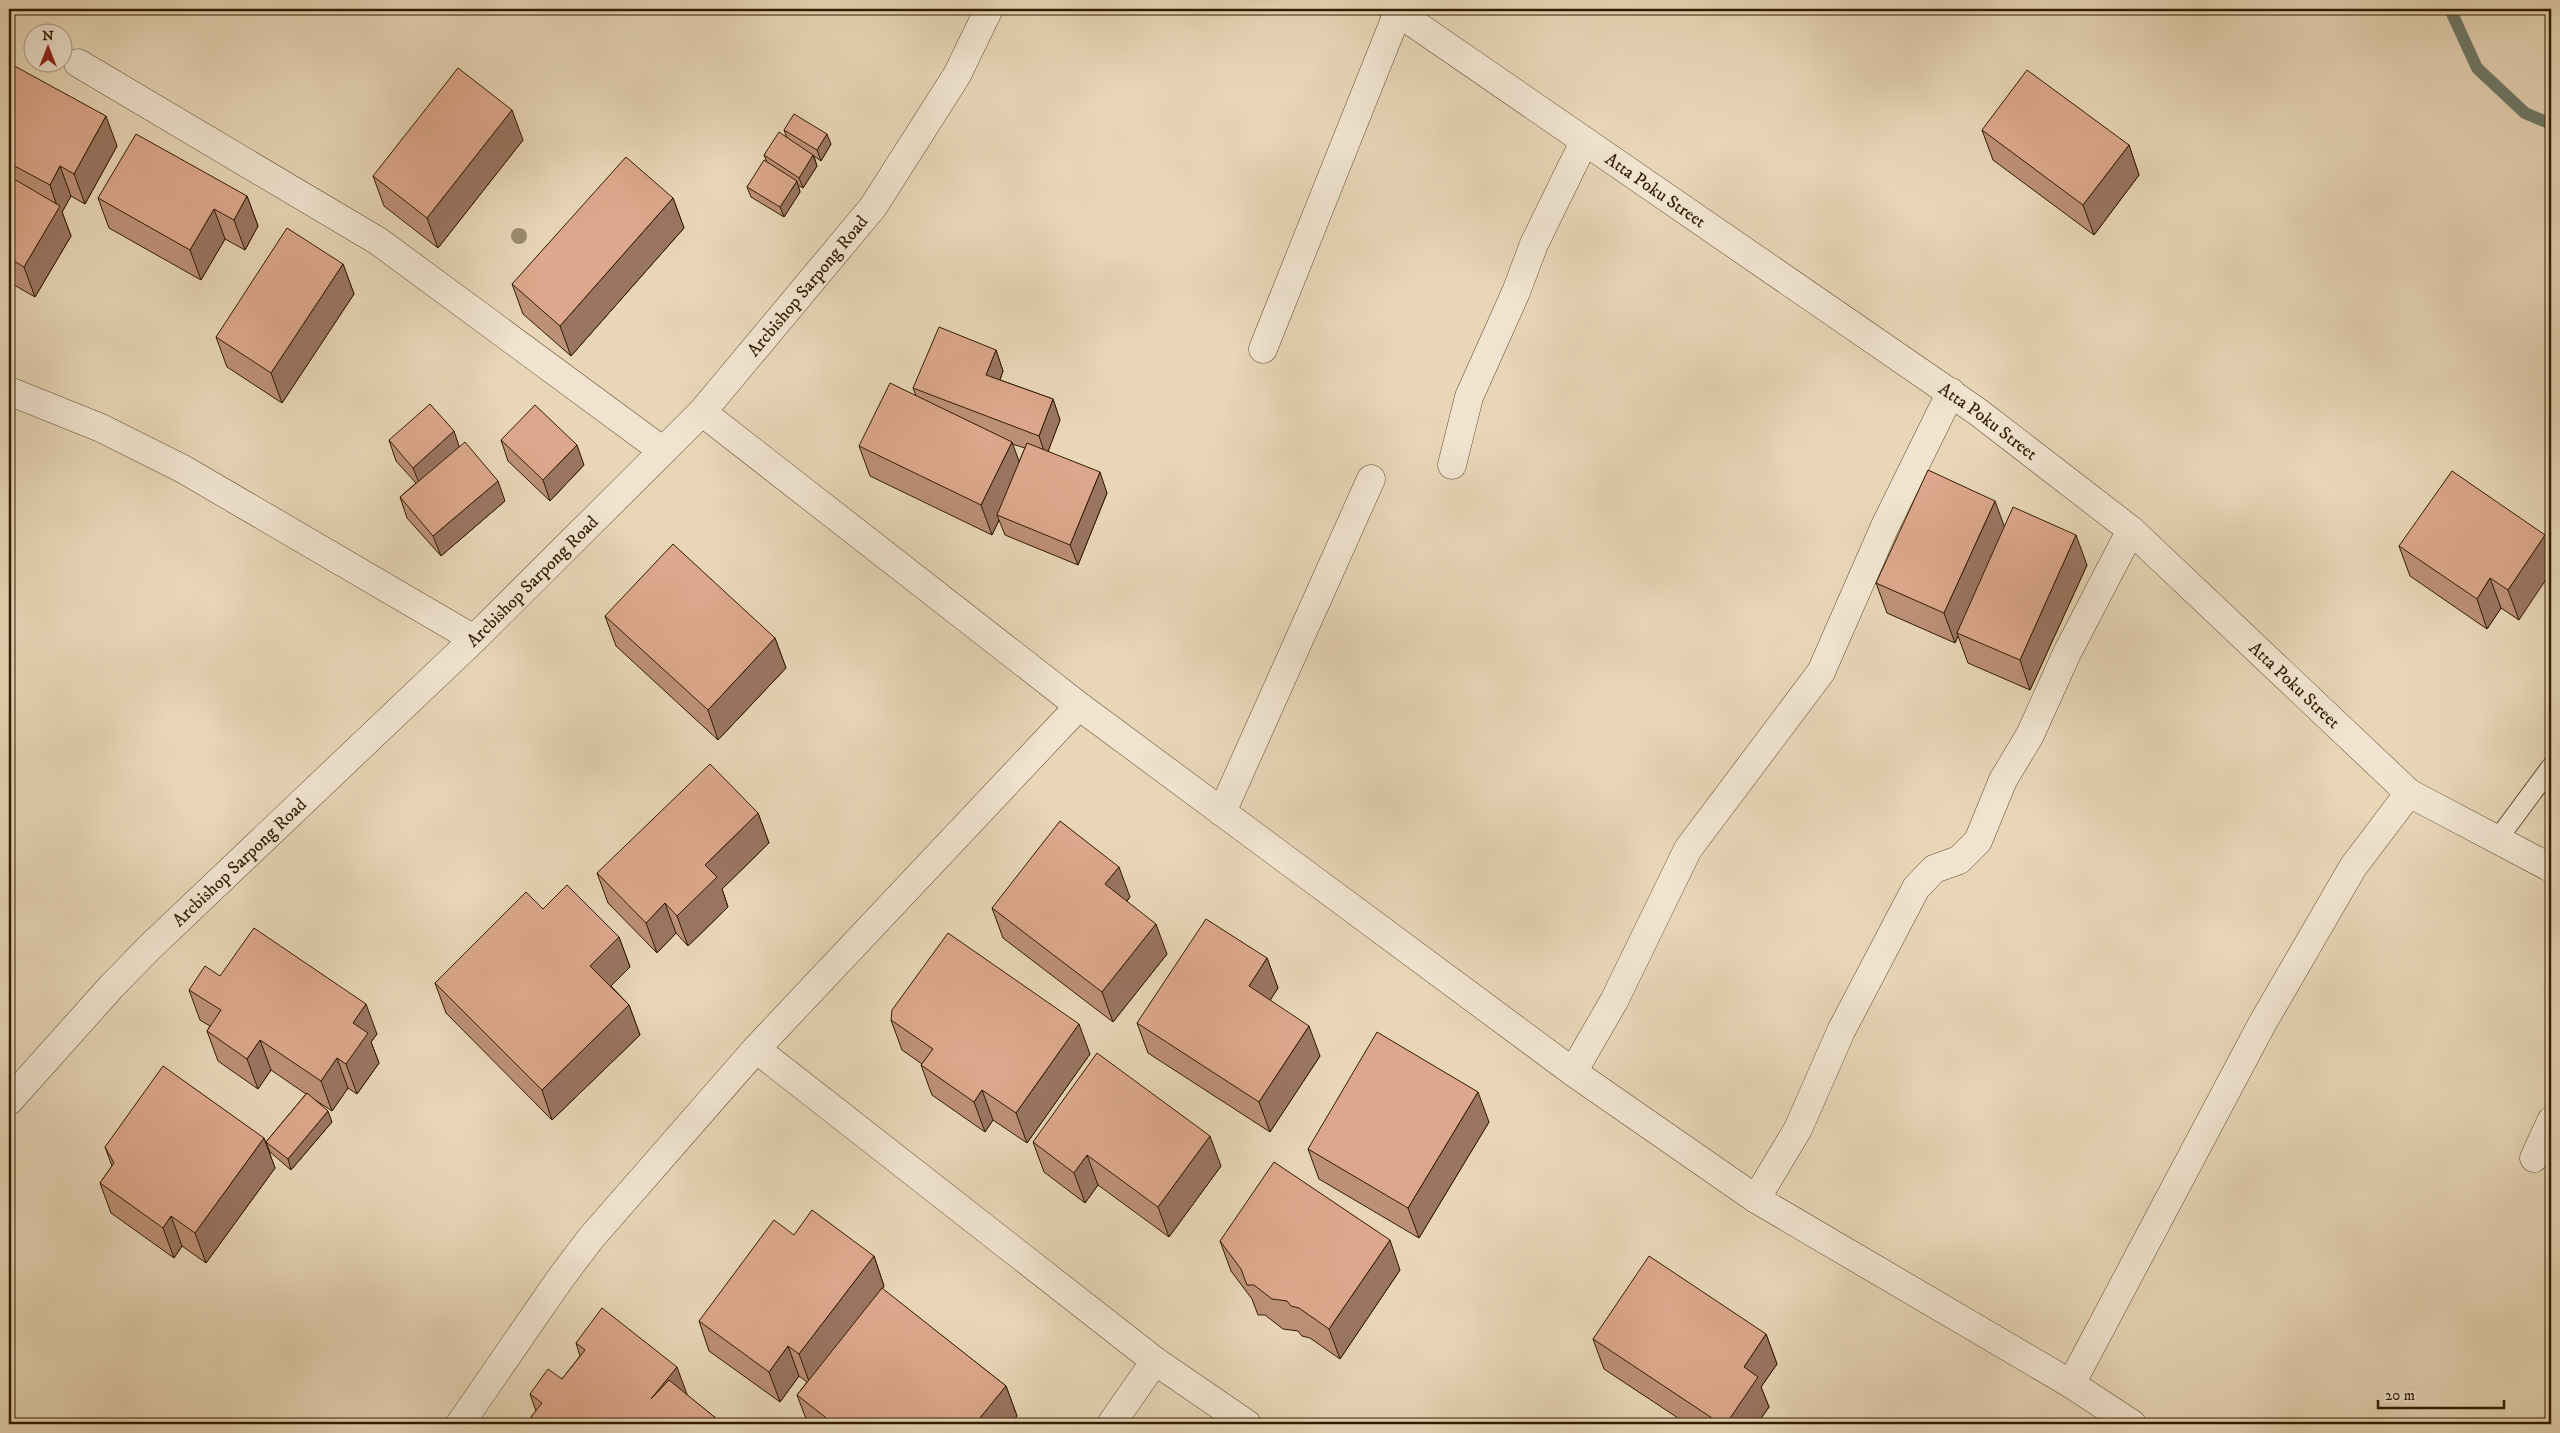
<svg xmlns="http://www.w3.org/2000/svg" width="2560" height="1433" font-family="'IM FELL DW Pica',serif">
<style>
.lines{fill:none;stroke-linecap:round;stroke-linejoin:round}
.stream{stroke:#6f7a6c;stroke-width:12}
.service-casing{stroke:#5f4a2e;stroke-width:21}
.minor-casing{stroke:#5f4a2e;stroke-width:29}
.tertiary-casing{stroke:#5f4a2e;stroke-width:29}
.service{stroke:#f0e4d0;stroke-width:19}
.minor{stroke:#f0e4d0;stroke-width:28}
.tertiary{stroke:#f0e4d0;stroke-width:28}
.tree{fill:#998b6b}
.wall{fill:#bd9078;stroke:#311c00;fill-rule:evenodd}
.shaded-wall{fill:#9a7562;stroke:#311c00}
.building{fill:#dca78c;stroke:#311c00}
.labels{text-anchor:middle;stroke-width:5;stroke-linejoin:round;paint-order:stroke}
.street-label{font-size:18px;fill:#311c00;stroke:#f0e4d0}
</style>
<rect width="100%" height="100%" fill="#e8d6b7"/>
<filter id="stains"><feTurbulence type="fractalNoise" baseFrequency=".004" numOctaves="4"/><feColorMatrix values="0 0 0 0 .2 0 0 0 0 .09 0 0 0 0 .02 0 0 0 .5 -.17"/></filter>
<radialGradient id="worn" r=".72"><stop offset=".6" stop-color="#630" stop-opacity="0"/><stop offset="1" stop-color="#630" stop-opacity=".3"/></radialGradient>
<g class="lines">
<path class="stream" d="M2450 9 2477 68 2525 113 2551 124"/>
<g class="service-casing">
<path id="service" d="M2497 840 2551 767"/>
</g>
<g class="minor-casing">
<g id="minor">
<path id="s1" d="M1393 9 1978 412 2131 530 2409 793 2551 868"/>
<path d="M78 63 378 241 663 451"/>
<path d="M1263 349 1398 12"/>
<path d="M9 391 101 428 183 469 474 639"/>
<path d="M702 412 1079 706 1573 1072 1756 1199 2071 1384 2132 1424"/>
<path d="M1452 465 1469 397 1516 292 1534 244 1584 142"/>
<path d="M1222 812 1371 479"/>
<path d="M756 1049 1155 1361 1247 1424"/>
<path d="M1573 1072 1614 1001 1688 849 1821 672 1885 526 1951 392"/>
<path d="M2534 1158 2551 1121"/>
<path d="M1756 1199 1798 1129 1841 1031 1916 888 1934 869 1959 860 1978 841 2003 780 2030 735 2067 653 2131 530"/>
<path d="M2071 1384 2262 1024 2353 867 2409 793"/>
<path d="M460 1424 560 1279 591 1238 756 1049 1079 706"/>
<path d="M1111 1424 1155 1361"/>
</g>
</g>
<g class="tertiary-casing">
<g id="tertiary">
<path id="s2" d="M9 1101 111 987 150 947 474 639 702 412 873 207 957 75 989 9"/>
</g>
</g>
<use href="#service" class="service"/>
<use href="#minor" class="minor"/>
<use href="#tertiary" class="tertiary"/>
</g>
<circle class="tree" cx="519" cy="236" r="8"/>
<path class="wall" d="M795 9H805L803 13Z
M841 9H853L850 14Z
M9 63 117 146 85 204 71 196 62 212 71 236 35 297 9 282Z
M784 130 831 144 821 161 814 156 817 166 803 188 798 185 800 192 784 217 751 197 747 187 767 162 764 155 787 138Z
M1982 130 2129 145 2139 175 2094 235 1993 160Z
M523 140 438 248 384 206 373 176Z
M247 196 258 226 245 250 225 239 201 280 109 228 98 198Z
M673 198 684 228 571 356 523 314 512 284Z
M343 264 354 294 282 403 227 367 216 337Z
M996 350 1003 371 1000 380 1053 399 1060 420 1048 451 1107 493 1078 565 1005 535 999 520 992 535 870 476 859 446 916 396 913 388ZM1012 444 1025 448 1019 462Z
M389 440 505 501 441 556 407 518 400 497 416 483 396 461Z
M501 440 584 465 550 501 508 461Z
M2004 526 2087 565 2030 690 1968 663 1958 636 1955 643 1887 613 1876 583Z
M2545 535 2519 620 2501 608 2487 629 2410 576 2399 546Z
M605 616 775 638 786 668 718 740 616 646Z
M758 813 769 843 722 889 728 907 688 946 676 933 657 953 608 903 597 873Z
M1130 897 1127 901 1167 954 1113 1022 1003 938 992 908Z
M543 909 619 937 630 967 611 986 629 1005 640 1035 552 1120 446 1013 435 983Z
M1267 958 1278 988 1270 1000 1320 1056 1270 1132 1148 1053 1137 1023Z
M220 976 377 1034 371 1042 379 1063 357 1094 348 1088 332 1111 312 1098 332 1122 291 1170 270 1152 266 1142 306 1094 271 1070 258 1089 218 1061 207 1031 210 1026 200 1020 189 990Z
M891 1020 1090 1054 1027 1143 993 1120 985 1132 932 1095 921 1065 922 1064 902 1050Z
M1489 1122 1419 1238 1319 1179 1308 1149Z
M264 1138 275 1168 206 1263 182 1246 174 1258 111 1213 100 1183 112 1166 105 1147Z
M1033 1142 1221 1166 1169 1237 1098 1185 1085 1203 1044 1172Z
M794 1235 874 1256 884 1286 882 1289 1006 1386 1017 1416 1010 1424H808L797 1395 807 1382 799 1376 780 1402 709 1351 699 1321Z
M1220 1241 1400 1270 1340 1359 1310 1338 1302 1336 1298 1331 1283 1329 1265 1315H1258L1252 1299 1231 1271Z
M1766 1334 1777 1364 1761 1387 1769 1407 1757 1424H1687L1604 1369 1593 1339Z
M576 1343 687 1395 723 1424H534L531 1417 536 1411 530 1394 562 1379 580 1356Z"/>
<path class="shaded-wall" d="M801 9H805L803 13Z
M848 9H853L850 14Z
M512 110 523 140 438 248 427 218Z
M106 116 117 146 85 204 74 174Z
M827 134 831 144 821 161 817 150Z
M2129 145 2139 175 2094 235 2083 205Z
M813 155 817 166 803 188 799 178Z
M60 166 71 196 62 212 71 236 35 297 24 267 58 209 50 185Z
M797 181 800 192 784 217 780 207Z
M247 196 258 226 245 250 234 220Z
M673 198 684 228 571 356 560 326Z
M214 209 225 239 201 280 190 250Z
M343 264 354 294 282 403 271 373Z
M996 350 1003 371 994 396 986 375Z
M1053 399 1060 420 1046 457 1039 436Z
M454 431 461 452 421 488 413 468Z
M1012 442 1023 472 997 515 999 520 992 535 981 505Z
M577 445 584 465 550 501 543 480Z
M1100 472 1107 493 1078 565 1070 545Z
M498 481 505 501 441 556 433 536Z
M1995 501 2006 531 1957 633 1958 636 1955 643 1944 613Z
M2076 535 2087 565 2030 690 2020 660Z
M2545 535 2551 552V572L2519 620 2508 590Z
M2490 578 2501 608 2487 629 2477 599Z
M775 638 786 668 718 740 708 710Z
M758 813 769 843 722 889 728 907 688 946 677 916 705 865Z
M1119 867 1130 897 1116 914 1105 884Z
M665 903 676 933 657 953 646 923Z
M1156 924 1167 954 1113 1022 1102 992Z
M619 937 630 967 601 996 590 966Z
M1267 958 1278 988 1260 1016 1249 986Z
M366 1004 377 1034 371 1042 379 1063 357 1094 346 1064 353 1023Z
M629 1005 640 1035 552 1120 542 1090Z
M1079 1024 1090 1054 1027 1143 1016 1113Z
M1309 1026 1320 1056 1270 1132 1259 1102Z
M260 1040 271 1070 258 1089 247 1059Z
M337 1058 348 1088 332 1111 321 1081Z
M982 1090 993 1120 985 1132 974 1102Z
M1478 1092 1489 1122 1419 1238 1408 1208Z
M328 1111 332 1122 291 1170 288 1159Z
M1210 1136 1221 1166 1169 1237 1158 1207Z
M264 1138 275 1168 206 1263 195 1233Z
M1087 1155 1098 1185 1085 1203 1074 1173Z
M171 1216 182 1246 174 1258 163 1228Z
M1390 1240 1400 1270 1340 1359 1329 1329Z
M874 1256 884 1286 810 1384 799 1354Z
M1766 1334 1777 1364 1761 1387 1769 1407 1757 1424H1726L1744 1367Z
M788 1346 799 1376 780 1402 769 1372Z
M677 1367 688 1397 651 1399Z
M1006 1386 1017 1416 1010 1424H975Z"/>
<path class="building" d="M9 63 106 116 74 174 60 166 50 185 9 163Z
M458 68 512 110 427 218 373 176Z
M2027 70 2129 145 2083 205 1982 130Z
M794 114 827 134 817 150 784 130Z
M779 132 813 155 799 178 764 155Z
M136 134 247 196 234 220 214 209 190 250 98 198Z
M626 157 673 198 560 326 512 284Z
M764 160 797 181 780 207 747 187Z
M9 176 60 206 24 267 9 258Z
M287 228 343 264 271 373 216 337Z
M939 327 996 350 986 375 1053 399 1039 436 913 388Z
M890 383 1012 442 981 505 859 446Z
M430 404 454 431 413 468 389 440Z
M535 405 577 445 543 480 501 440Z
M465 442 498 481 433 536 400 497Z
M1027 443 1100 472 1070 545 997 515Z
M1928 470 1995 501 1944 613 1876 583Z
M2452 471 2545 535 2508 590 2490 578 2477 599 2399 546Z
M2013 507 2076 535 2020 660 1957 633Z
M673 544 775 638 708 710 605 616Z
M710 764 758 813 705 865 717 877 677 916 665 903 646 923 597 873Z
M1060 821 1119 867 1105 884 1156 924 1102 992 992 908Z
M567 885 619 937 590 966 629 1005 542 1090 435 983 526 892 543 909Z
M1206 919 1267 958 1249 986 1309 1026 1259 1102 1137 1023Z
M254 928 366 1004 353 1023 368 1033 346 1064 337 1058 321 1081 260 1040 247 1059 207 1031 221 1010 189 990 205 966 220 976Z
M948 933 1079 1024 1016 1113 982 1090 974 1102 921 1065 933 1049 891 1020 892 1010Z
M1377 1032 1478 1092 1408 1208 1308 1149Z
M1097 1053 1210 1136 1158 1207 1087 1155 1074 1173 1033 1142Z
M163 1066 264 1138 195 1233 171 1216 163 1228 100 1183 114 1163 105 1147Z
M307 1093 328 1111 288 1159 266 1142Z
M1274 1162 1390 1240 1329 1329 1299 1308 1291 1306 1287 1301 1272 1299 1254 1285H1247L1241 1269 1220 1241Z
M812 1210 874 1256 799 1354 788 1346 769 1372 699 1321 774 1220 794 1235Z
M1649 1256 1766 1334 1744 1367 1758 1377 1726 1424H1721L1593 1339Z
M882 1288 1006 1386 975 1424H834L797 1395Z
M602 1308 677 1367 651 1399 669 1380 723 1424H541L531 1417 542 1403 530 1394 548 1369 562 1379 585 1350 576 1343Z
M778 1418 786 1424H774Z"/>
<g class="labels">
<g class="street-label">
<text dy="6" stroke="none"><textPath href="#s1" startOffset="319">Atta Poku Street</textPath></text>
<text dy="6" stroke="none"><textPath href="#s2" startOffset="1142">Arcbishop Sarpong Road</textPath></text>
<text dy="6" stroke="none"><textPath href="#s1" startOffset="724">Atta Poku Street</textPath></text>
<text dy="6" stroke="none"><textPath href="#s2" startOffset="738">Arcbishop Sarpong Road</textPath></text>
<text dy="6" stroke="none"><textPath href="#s1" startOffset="1129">Atta Poku Street</textPath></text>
<text dy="6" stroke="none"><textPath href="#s2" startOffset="332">Arcbishop Sarpong Road</textPath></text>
</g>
</g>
<rect width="2560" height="1433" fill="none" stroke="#e8d6b7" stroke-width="30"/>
<rect x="10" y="10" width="2540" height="1413" fill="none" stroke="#311c00" stroke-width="2.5"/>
<rect x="15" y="15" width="2530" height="1403" fill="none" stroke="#311c00"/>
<g transform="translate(48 48)"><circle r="24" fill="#f0e4d0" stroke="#a4947d"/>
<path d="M0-4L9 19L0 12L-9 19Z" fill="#8f2418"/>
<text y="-8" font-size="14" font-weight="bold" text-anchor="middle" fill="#311c00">N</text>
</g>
<path d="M2378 1400v8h126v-8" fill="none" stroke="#311c00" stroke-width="2.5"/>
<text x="2385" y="1400" font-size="15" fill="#311c00" stroke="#f0e4d0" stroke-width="4" paint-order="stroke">20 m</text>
<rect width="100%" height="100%" filter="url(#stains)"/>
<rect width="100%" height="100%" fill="url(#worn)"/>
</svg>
